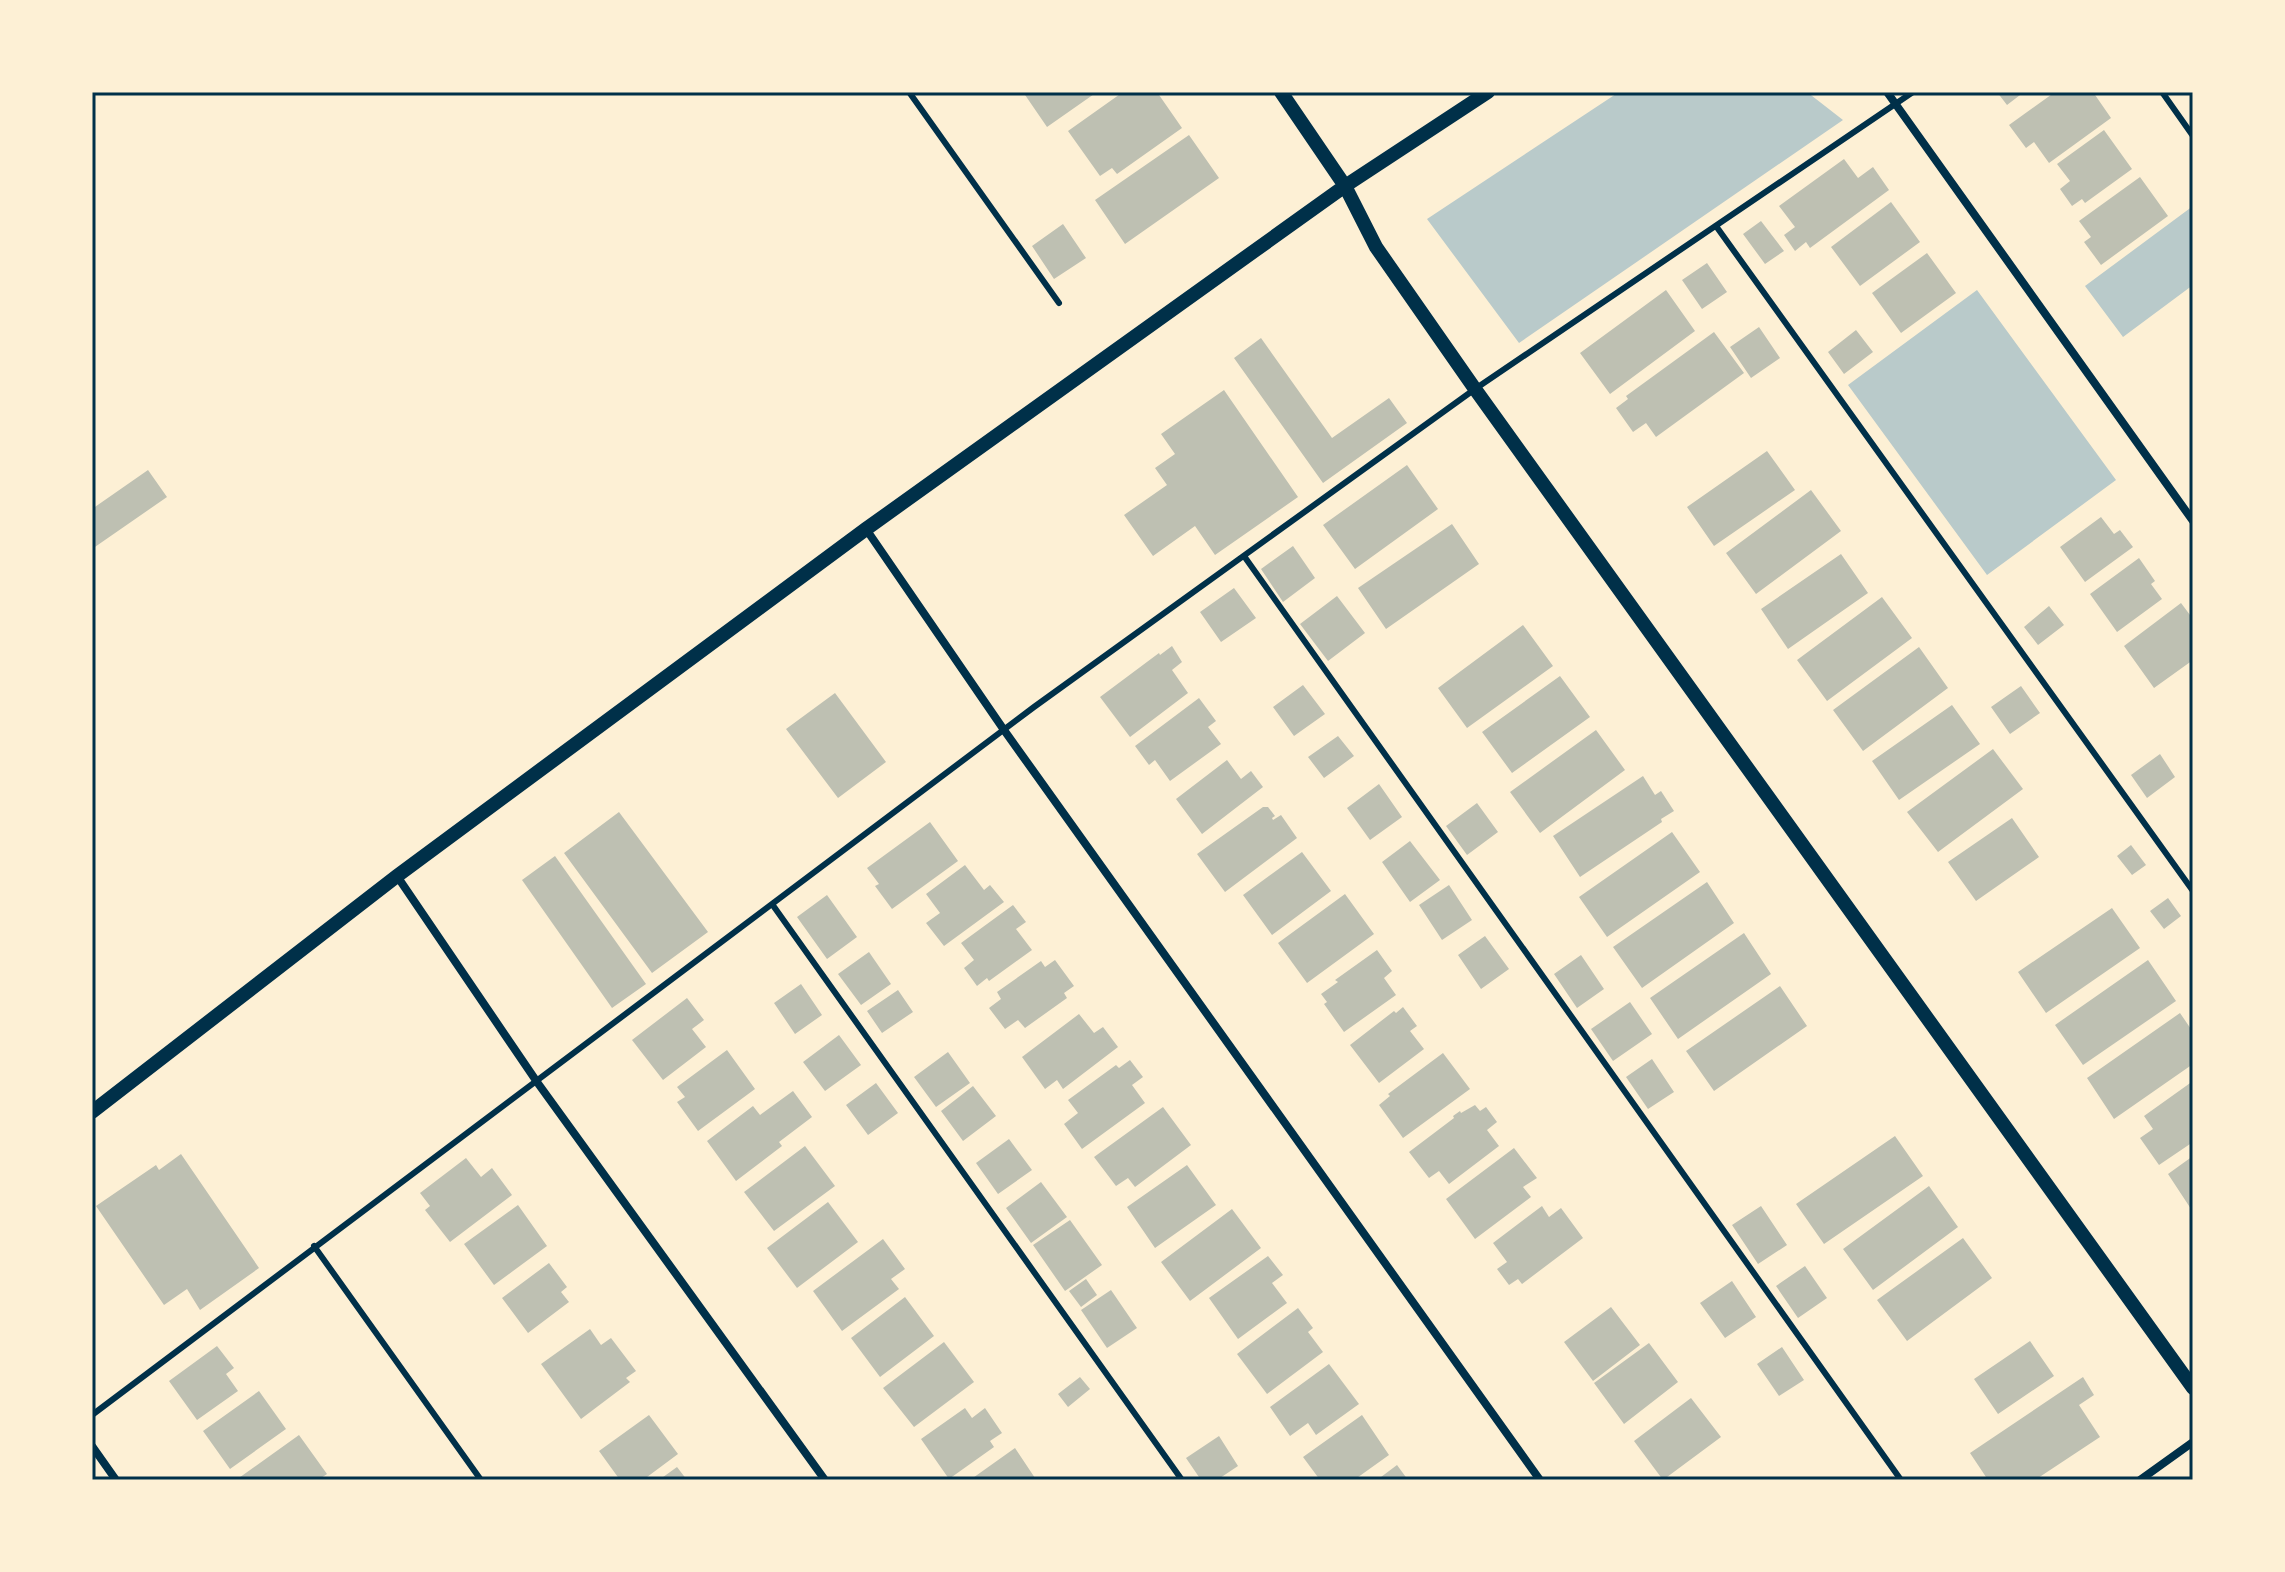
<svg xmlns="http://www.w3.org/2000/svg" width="2285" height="1572" font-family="Manrope,sans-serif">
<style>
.green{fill:#b9caca}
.building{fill:#bec0b2}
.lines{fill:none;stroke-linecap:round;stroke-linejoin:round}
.service{stroke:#003049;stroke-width:6}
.minor{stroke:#003049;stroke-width:8}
.tertiary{stroke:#003049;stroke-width:14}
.neatline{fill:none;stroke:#003049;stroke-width:3}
</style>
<rect width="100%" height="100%" fill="#fdf0d5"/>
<path class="green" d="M1619 92H1807L1843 120 1519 343 1427 219Z
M2193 206V285L2123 337 2085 286Z
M1977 290 2116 480 1987 575 1848 385Z"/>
<path class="building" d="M1023 92H1097L1047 127Z
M1123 92H1157L1182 128 1117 174 1112 168 1100 176 1068 131Z
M1997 92H2024L2007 105Z
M2055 92H2093L2111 118 2049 163 2034 142 2026 148 2009 125Z
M2104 130 2132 169 2085 203 2082 199 2072 206 2060 189 2070 181 2057 164Z
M1189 135 1219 178 1125 244 1095 200Z
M1844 159 1858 178 1873 167 1889 190 1810 248 1806 242 1795 251 1784 235 1795 227 1779 206Z
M2140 177 2168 216 2101 265 2084 242 2091 237 2079 221Z
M1891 202 1920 242 1860 286 1831 247Z
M1761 221 1784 251 1765 264 1743 234Z
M1063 224 1086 258 1054 279 1032 246Z
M1927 253 1956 293 1901 333 1872 293Z
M1707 263 1727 292 1702 309 1682 280Z
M1666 290 1695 331 1610 394 1580 353Z
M1759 327 1780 358 1751 378 1730 347Z
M1856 330 1873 352 1844 374 1828 352Z
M1714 332 1744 373 1656 437 1646 423 1633 432 1616 408 1628 399 1626 396Z
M1261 338 1332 438 1389 398 1407 423 1323 483 1234 358Z
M1224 390 1298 497 1215 555 1195 526 1153 556 1124 515 1167 485 1155 468 1175 454 1161 434Z
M1767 451 1795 490 1714 546 1687 507Z
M1407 465 1438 509 1355 569 1323 525Z
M148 470 167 497 92 549V509Z
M1811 490 1841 531 1756 594 1726 553Z
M2101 517 2114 534 2120 530 2133 547 2085 582 2060 547Z
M1452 524 1479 564 1386 629 1358 588Z
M1293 546 1315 578 1283 602 1261 569Z
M1841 554 1868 593 1788 649 1761 609Z
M2139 558 2155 581 2151 584 2162 599 2117 632 2090 594Z
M1234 588 1256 618 1221 642 1200 612Z
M1337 596 1365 633 1328 661 1300 624Z
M1882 597 1912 638 1827 701 1797 660Z
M2181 603 2193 619V632L2190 634 2193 638V660L2154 688 2124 646Z
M2049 606 2064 625 2038 645 2024 627Z
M1523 625 1553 666 1467 728 1438 688Z
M1172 646 1182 662 1172 670 1188 693 1130 737 1100 697 1159 653 1160 655Z
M1919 647 1948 688 1863 751 1833 710Z
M1560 676 1590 717 1512 773 1482 732Z
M1303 685 1325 714 1294 736 1273 707Z
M2021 686 2040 713 2010 734 1991 707Z
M835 693 886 762 838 798 786 729Z
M1199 698 1216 721 1208 727 1221 744 1170 781 1155 760 1149 765 1135 746Z
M1952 705 1980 744 1899 800 1872 761Z
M1596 730 1625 770 1540 833 1510 792Z
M1338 736 1354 756 1324 778 1308 757Z
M1993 749 2023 789 1938 852 1907 812Z
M2160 754 2175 777 2147 798 2131 775Z
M1227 760 1241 779 1251 771 1263 787 1202 834 1176 799Z
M1643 776 1655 795 1661 791 1674 811 1661 819 1662 822 1580 877 1553 836Z
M1379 784 1402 817 1370 840 1347 808Z
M1477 803 1498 832 1467 855 1446 826Z
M1263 807H1268L1275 816 1272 818 1273 820 1281 815 1297 838 1225 892 1197 854Z
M619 812 708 932 652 973 564 853Z
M2012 818 2039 857 1976 901 1948 862Z
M930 822 958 861 892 909 875 886 879 884 867 868Z
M1672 832 1700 872 1607 937 1579 897Z
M1410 841 1440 880 1410 902 1382 862Z
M2131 845 2146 865 2132 875 2117 856Z
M1302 852 1331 891 1272 935 1243 895Z
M555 856 646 984 612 1008 522 880Z
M965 865 984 890 990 885 1004 902 944 946 926 923 940 913 926 894Z
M1707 882 1734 923 1642 988 1613 947Z
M1449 885 1472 920 1442 940 1419 905Z
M1345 894 1374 934 1307 983 1278 943Z
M827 895 857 937 827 959 797 917Z
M2168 898 2181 916 2164 929 2150 911Z
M1013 905 1026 922 1016 929 1032 950 989 981 987 978 977 986 964 968 974 960 961 943Z
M2112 908 2140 948 2046 1013 2018 972Z
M1744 933 1771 974 1678 1039 1650 998Z
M1485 936 1509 969 1481 989 1458 955Z
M1377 950 1392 971 1384 978 1396 995 1344 1032 1324 1004 1327 1002 1321 994 1338 982 1335 980Z
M869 952 891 984 861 1005 838 974Z
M1581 955 1604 989 1577 1008 1554 974Z
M1055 960 1074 986 1064 993 1067 998 1025 1028 1018 1020 1005 1029 989 1008 1001 999 997 992 1041 961 1045 967Z
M2148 960 2176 1001 2083 1065 2055 1025Z
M801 984 822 1015 795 1034 774 1003Z
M1780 986 1807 1026 1714 1091 1686 1051Z
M898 990 913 1012 882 1033 867 1011Z
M687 998 704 1020 692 1029 706 1047 663 1080 632 1040Z
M1630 1002 1652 1034 1613 1061 1591 1029Z
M1403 1007 1417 1026 1410 1031 1424 1049 1379 1083 1350 1045 1394 1011 1396 1013Z
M2180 1013 2193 1032V1064L2114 1119 2087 1078Z
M1079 1014 1094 1033 1103 1027 1118 1047 1063 1089 1057 1080 1045 1089 1022 1057Z
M839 1035 861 1065 825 1091 803 1062Z
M727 1050 755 1089 698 1131 677 1102 685 1097 677 1087Z
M948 1052 970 1083 936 1107 914 1077Z
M1443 1053 1470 1089 1403 1138 1379 1105 1390 1096 1388 1094Z
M1652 1059 1674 1092 1648 1109 1626 1077Z
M1130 1060 1143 1077 1132 1085 1145 1103 1082 1149 1064 1124 1078 1113 1068 1100 1116 1065 1119 1068Z
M2193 1081V1142L2159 1165 2140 1138 2153 1129 2144 1116Z
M876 1083 898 1113 868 1135 846 1105Z
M973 1086 996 1116 963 1141 941 1111Z
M793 1091 812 1117 779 1142 782 1146 736 1181 707 1141 753 1106 760 1115Z
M1475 1105 1480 1111 1486 1107 1497 1122 1487 1130 1499 1146 1449 1184 1439 1171 1429 1178 1409 1152 1454 1118 1453 1116 1460 1111 1461 1113Z
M1163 1107 1191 1145 1135 1187 1128 1178 1116 1186 1094 1157Z
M1895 1136 1923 1176 1824 1244 1796 1204Z
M1009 1139 1032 1170 998 1194 976 1163Z
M805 1146 835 1186 774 1231 744 1192Z
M1514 1148 1537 1178 1523 1187 1531 1197 1475 1239 1446 1199Z
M181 1154 259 1268 200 1310 187 1289 164 1305 96 1206 156 1165 159 1170Z
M2193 1156V1212L2168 1174Z
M466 1158 481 1177 492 1168 512 1195 450 1242 425 1210 430 1206 420 1193Z
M1187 1165 1216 1205 1155 1248 1127 1207Z
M1041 1182 1067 1217 1031 1243 1006 1208Z
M1929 1186 1958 1227 1873 1290 1843 1249Z
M828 1202 858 1242 797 1288 767 1248Z
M518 1205 547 1246 494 1285 464 1244Z
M1542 1206 1549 1217 1561 1208 1583 1238 1522 1284 1518 1279 1509 1285 1497 1269 1507 1262 1493 1243Z
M1761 1206 1787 1245 1758 1264 1732 1225Z
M1232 1209 1261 1248 1190 1301 1161 1262Z
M1070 1220 1102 1265 1065 1291 1033 1245Z
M1963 1238 1992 1278 1907 1341 1877 1300Z
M883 1239 905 1269 891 1279 899 1289 842 1331 813 1291Z
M1268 1256 1283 1275 1272 1283 1287 1303 1238 1339 1209 1298Z
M549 1263 567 1287 561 1292 569 1302 528 1333 502 1298Z
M1805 1266 1827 1298 1798 1318 1776 1286Z
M1086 1279 1097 1295 1081 1307 1069 1291Z
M1732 1281 1756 1317 1725 1338 1700 1303Z
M1111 1290 1137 1328 1107 1348 1081 1310Z
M905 1297 934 1336 880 1377 851 1338Z
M1611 1307 1640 1345 1593 1381 1564 1342Z
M1298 1308 1313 1328 1308 1332 1323 1352 1267 1394 1237 1354Z
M590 1329 601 1345 611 1338 636 1371 626 1378 630 1382 581 1419 541 1364Z
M2030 1341 2054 1376 1998 1414 1974 1379Z
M944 1342 974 1382 914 1427 883 1388Z
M1649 1343 1678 1382 1624 1424 1594 1383Z
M217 1346 234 1368 226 1374 238 1391 197 1420 169 1381Z
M1782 1347 1804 1380 1779 1396 1757 1364Z
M1329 1364 1359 1404 1316 1435 1308 1423 1290 1436 1270 1407Z
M1080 1377 1090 1389 1068 1407 1058 1394Z
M2083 1377 2094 1395 2079 1405 2100 1437 2035 1480H1988L1970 1453Z
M259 1391 286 1429 230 1469 203 1431Z
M1691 1398 1721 1437 1663 1480 1634 1441Z
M965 1408 972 1418 985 1408 1002 1433 990 1441 994 1447 949 1479 921 1439Z
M649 1415 678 1454 643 1480H620L599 1451Z
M1362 1415 1389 1455 1354 1480H1320L1303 1457Z
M299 1435 327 1474 318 1480H236Z
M1219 1436 1238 1466 1217 1480H1201L1186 1458Z
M1015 1448 1035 1478 1032 1480H970Z
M1397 1465 1408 1480H1377Z
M677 1467 687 1480H659Z"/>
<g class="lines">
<path class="service" d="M909 92 1059 303
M2162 92 2193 136
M1716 226 2193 891
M1244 556 1901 1480
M772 904 1182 1480
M314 1246 481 1480
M92 1415 1034 707 1475 389 1913 92"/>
<path class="minor" d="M1887 92 2193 521
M866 529 1004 730 1540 1480
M397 876 537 1082 825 1480
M92 1446 116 1480
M2140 1480 2193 1442"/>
<path class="tertiary" d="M1281 92 1345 186 1376 247 1475 389 2193 1388
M92 1112 397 876 866 529 1345 186 1488 92"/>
</g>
<rect width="2285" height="1572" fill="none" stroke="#fdf0d5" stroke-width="188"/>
<rect x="94" y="94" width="2097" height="1384" class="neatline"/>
</svg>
